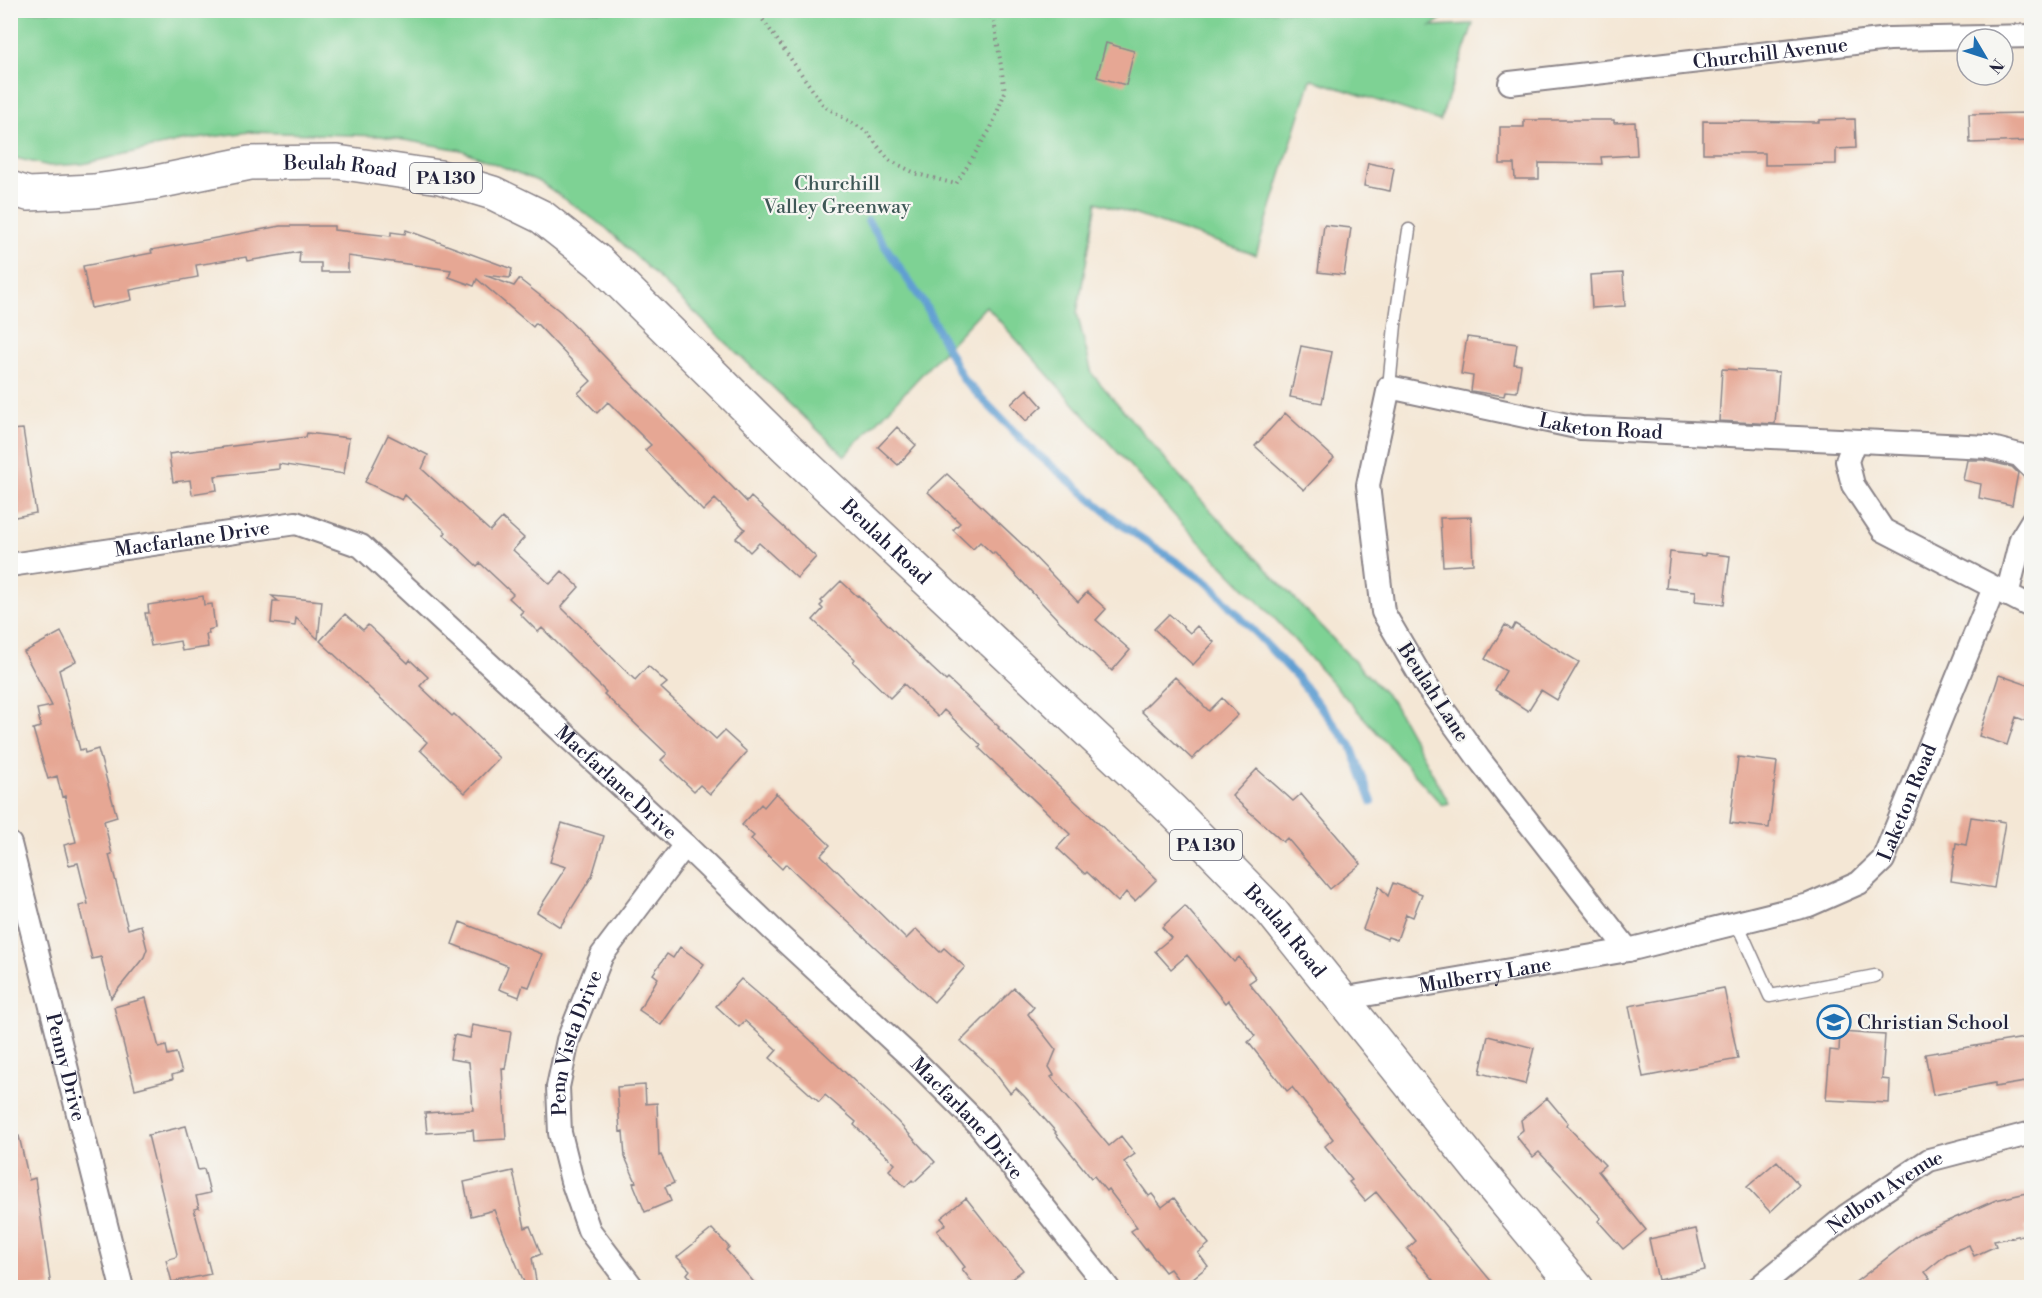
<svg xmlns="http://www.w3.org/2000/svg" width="2042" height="1298" font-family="'Libre Bodoni',serif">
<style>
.green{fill:#7ed294;stroke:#507a68;stroke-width:1.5}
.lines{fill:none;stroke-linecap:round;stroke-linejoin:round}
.stream{stroke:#609fd2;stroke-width:8}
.building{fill:#e6a794}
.lane-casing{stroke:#8b8488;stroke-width:15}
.street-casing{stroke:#8b8488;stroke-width:26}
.primary-casing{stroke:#8b8488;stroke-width:36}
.path{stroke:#8b8488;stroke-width:4;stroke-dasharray:1.5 4.5;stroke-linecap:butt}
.lane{stroke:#fff;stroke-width:12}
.street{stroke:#fff;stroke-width:22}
.primary{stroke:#fff;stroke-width:33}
.labels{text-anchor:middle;stroke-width:4.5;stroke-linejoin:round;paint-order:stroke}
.shield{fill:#f6f6f2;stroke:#626272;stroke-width:1.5}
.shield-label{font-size:18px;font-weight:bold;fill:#22223b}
.street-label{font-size:20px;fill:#22223b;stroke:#f6f6f2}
.park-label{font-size:20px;fill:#3e5756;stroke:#f6f6f2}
.poi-label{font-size:20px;fill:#22223b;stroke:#f6f6f2;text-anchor:start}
</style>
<rect width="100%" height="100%" fill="#f6f6f2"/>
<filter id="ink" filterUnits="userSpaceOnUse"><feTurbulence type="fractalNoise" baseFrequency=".0167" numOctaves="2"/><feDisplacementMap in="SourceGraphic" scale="12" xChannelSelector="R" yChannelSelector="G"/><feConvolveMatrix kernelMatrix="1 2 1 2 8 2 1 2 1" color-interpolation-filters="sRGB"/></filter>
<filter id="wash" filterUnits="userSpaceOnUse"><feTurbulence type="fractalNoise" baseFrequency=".008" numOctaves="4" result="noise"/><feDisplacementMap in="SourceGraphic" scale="24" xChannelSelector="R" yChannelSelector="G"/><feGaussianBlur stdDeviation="1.35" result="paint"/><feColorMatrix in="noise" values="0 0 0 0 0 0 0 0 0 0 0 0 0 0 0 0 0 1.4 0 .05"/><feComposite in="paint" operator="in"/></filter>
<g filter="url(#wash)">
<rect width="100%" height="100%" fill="#f4e7d5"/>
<path class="green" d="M11 11H1453L1431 26 1473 24 1440 121 1311 79 1256 255 1097 202 1077 313 1092 374 1197 496 1392 701 1449 803 1442 805 1278 622 1183 525 986 306 845 456 606 228 540 182 461 150 381 136 249 132 181 141 83 164 49 166 11 157Z"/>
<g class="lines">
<path class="stream" d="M868 221 925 305 963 379 1029 447 1122 525 1208 583 1297 677 1351 746 1372 802"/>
</g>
<g id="blocks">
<path class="building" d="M1106 43 1134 51 1126 85 1097 77Z
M2031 113V141L1970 143 1969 114Z
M1855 119 1856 148 1836 149V164L1765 165V153H1703V121L1819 122V120Z
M1524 120H1614V123L1635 122 1637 155 1601 157 1602 164 1539 163V179H1515L1514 164H1500V127H1524Z
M1368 163 1394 168 1390 191 1364 186Z
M1324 225 1351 228 1344 275 1318 272Z
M280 226H334V230L391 236V232L405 234 406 230 512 269 510 278 484 275 514 286 519 279 561 312 747 502 751 497 816 557 797 578 759 543 750 552 736 538 745 529 715 499 703 511 645 450 651 445 608 402 597 413 578 393 591 381 536 323 533 327 477 279 474 286 449 277 451 270 348 256V272H321V263H299L300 252 247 261 246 257 196 265 198 277 130 290 132 300 91 308 83 266 152 253 151 250Z
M1623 273 1625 306 1592 308 1590 275Z
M1467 337 1517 344 1514 364 1521 365 1517 392 1505 391 1504 396 1471 391 1473 376 1461 374Z
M1301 346 1332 352 1322 403 1290 397Z
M1722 369 1779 372 1775 424 1719 421Z
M1027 389 1042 406 1026 421 1011 404Z
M1285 413 1334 458 1304 490 1255 446Z
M897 427 916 445 898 465 878 447Z
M23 429 36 513 10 518V430Z
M307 433 349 438 344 474 279 464V469L215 476 217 490 192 494 190 480 173 482 169 454 306 437Z
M388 435 428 455 422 469 490 531 502 518 524 538 513 550 550 584 562 571 579 587 561 607 635 680 648 666 667 683 661 688 716 739 724 731 747 752 710 794 700 785 694 791 661 760 667 754 604 694 606 692 542 628 538 632 520 614 523 611 509 598 513 594 480 563 477 566 444 535 446 532 405 495 402 500 365 482Z
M1967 460H1983L2012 467 2018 473 2012 505 1979 498 1981 484 1963 480Z
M947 474 1027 549 1078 602 1087 592 1106 609 1096 620 1130 650 1112 671 1060 622 994 552 993 554 980 542 973 549 953 530 960 523 928 492Z
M1471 517 1473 564 1443 566 1440 518Z
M1670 552 1705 556V553L1730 556 1724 604 1695 601 1696 591 1666 588Z
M841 581 857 596 858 595 932 668 946 681 948 679 999 727 998 728 1157 879 1135 901 1126 892 1118 902 1087 872 1085 874 1057 848 1070 834 979 748 981 745 944 710 938 717 904 684 890 698 853 662 855 659 813 620 823 609 820 606 823 603 821 601Z
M203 596 204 605 212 604 215 628 208 630 209 634H206L208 647 182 651 180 641 151 646 145 613H149L148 605Z
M272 596 322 601 318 639 296 618 295 626 271 623 273 601H278Z
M345 614 363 630 368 625 408 663 410 660 428 677 420 686 452 716 454 714 499 758 465 793 420 750 427 742 320 641Z
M1169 614 1190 633 1197 626 1214 642 1193 665 1154 629Z
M1515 624 1579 662 1557 700 1541 690 1528 711 1495 690 1506 671 1485 659 1505 625 1512 630Z
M61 632 76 661 59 670 80 750 84 749 85 753 98 749 117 817 104 821 112 854 109 855 128 929 141 925 147 949 144 957 111 998 101 957 92 959 79 906 88 904 78 863 69 865 64 845 76 842 65 796 62 797 57 776 48 779 33 729 41 727 37 709 52 706 24 652Z
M1999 675 2031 686V723L2016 717 2007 745 1979 736Z
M1175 677 1209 711 1222 698 1238 715 1192 759 1141 711Z
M1738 757 1777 762 1769 828 1730 823Z
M1257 769 1293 801 1301 794 1361 864 1330 889 1287 838 1283 842 1232 796Z
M776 793 830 845 821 855 906 939 916 929 940 952 944 948 965 967 934 1002 786 864 782 869 751 839 754 836 742 825 761 804 764 807Z
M1971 817 2005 822 1994 888 1951 881 1956 843 1966 845Z
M562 823 604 836 592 876 560 927 537 912 566 867 550 862Z
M1393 883 1422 894 1413 917 1406 914 1397 940 1388 937 1387 939 1363 929 1379 886 1388 896Z
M1185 906 1234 962 1239 957 1256 978 1249 983 1382 1150 1496 1287H1440L1407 1249 1416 1241 1376 1192 1365 1201 1349 1182 1352 1180 1325 1146 1333 1139 1292 1087 1287 1091 1248 1042 1255 1036 1228 1000 1225 1003 1187 955 1171 969 1155 951 1171 938 1162 927Z
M460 922 542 954 529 987 523 985 519 997 499 989 508 966 452 944Z
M680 947 704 964 661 1025 639 1010 658 978 653 974 667 954 673 958Z
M741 979 789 1020 897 1121 935 1162 914 1182 912 1180 905 1187 889 1170 895 1164 854 1125 856 1122 825 1095 819 1102 770 1058 777 1050 745 1021 739 1027 716 1006Z
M1014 988 1034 1007 1028 1014 1056 1050 1049 1067 1054 1075 1051 1077 1109 1146 1121 1136 1135 1154 1124 1162 1149 1196 1152 1194 1162 1207 1174 1198 1209 1244 1198 1253 1208 1266 1183 1286 1170 1269 1165 1272 1146 1248 1145 1249 1131 1231 1137 1227 1108 1189 1106 1191 1094 1176 1091 1178 1055 1133 1056 1132 1025 1097 1016 1088 1010 1093 992 1069 961 1041Z
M1724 988 1738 1059 1643 1077 1629 1006Z
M146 998 159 1048 166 1046 168 1055 176 1053 182 1072 172 1075 173 1079 135 1089 114 1007Z
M472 1025 511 1032 505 1069 502 1068 506 1139 474 1141 473 1130 427 1133 425 1113 473 1110 469 1062 450 1059 454 1035 470 1038Z
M1840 1032 1885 1035 1882 1079 1890 1080 1889 1103 1826 1100 1830 1050 1839 1051Z
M1488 1036 1534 1048 1525 1084 1480 1073Z
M2031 1037V1081L1995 1087V1083L1933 1095 1925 1054Z
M645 1085 646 1104 657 1103 659 1156 661 1155 674 1183 665 1187 671 1201 645 1212 633 1183 636 1182 625 1157 623 1131 620 1132 617 1087Z
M1547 1098 1568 1123 1566 1125 1605 1165 1598 1171 1646 1230 1623 1249 1598 1221 1601 1218 1539 1152 1533 1157 1516 1136 1523 1130 1521 1120Z
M186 1126 198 1170 204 1169 210 1193 196 1196 199 1208 194 1209 211 1274 172 1282 166 1260 176 1257 177 1254 148 1135Z
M19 1136 29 1180 35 1178 51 1287H10V1137Z
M1777 1161 1799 1185 1770 1212 1747 1187Z
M513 1171 525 1228 530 1226 541 1254 532 1258 537 1286 533 1287H526L494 1210 471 1216 464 1182Z
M2031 1192V1224L2025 1226 2027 1234 1994 1241 1996 1246 1974 1256 1969 1245 1947 1254 1925 1272 1930 1278 1918 1287H1849L1918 1234 1996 1200Z
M966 1198 1023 1270 1001 1287H976L962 1269 965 1267 937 1231 946 1224 941 1218Z
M712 1229 729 1247 726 1250 758 1287H699L687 1274 690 1270 677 1257Z
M1696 1229 1705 1270 1658 1280 1649 1239Z"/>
</g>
</g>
<g filter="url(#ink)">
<use href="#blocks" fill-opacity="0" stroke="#8b8488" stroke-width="1.5"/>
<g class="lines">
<g class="lane-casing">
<path id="lane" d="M1389 387 1395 325 1409 230
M1737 923 1770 996 1875 976"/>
</g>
<g class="street-casing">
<g id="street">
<path id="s1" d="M1510 83 1889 39 2032 36"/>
<path d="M1854 442 1847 461 1853 485 1883 530 2032 607"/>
<path id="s2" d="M10 565 296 523 361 546 685 845 772 929 918 1064 978 1124 1108 1288"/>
<path d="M2007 595 2021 539 2032 521"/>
<path id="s3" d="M10 844 122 1288"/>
<path id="s4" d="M1628 950 1479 759 1427 687 1383 612 1368 485 1389 387 1581 428 1988 447 2019 455 2032 468"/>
<path id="s5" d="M1341 999 1628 950 1809 905 1859 883 1883 860 1994 588"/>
<path id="s6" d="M633 1288 589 1230 572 1181 560 1133 558 1087 568 1040 602 955 685 845"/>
<path id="s7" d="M1758 1288 1846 1216 1929 1160 2032 1133"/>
</g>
</g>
<g class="primary-casing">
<g id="primary">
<path id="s8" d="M10 188 28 194 94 191 152 183 250 163 337 162 440 177 493 193 542 217 599 262 787 448 1172 810 1272 912 1488 1181 1577 1288"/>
</g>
</g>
<path class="path" d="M756 10 824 106 866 131 889 160 917 174 956 184 991 128 1005 92 994 20 984 10"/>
<use href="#lane" class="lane"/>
<use href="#street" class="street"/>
<use href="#primary" class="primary"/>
</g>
</g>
<defs>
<g id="school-ring" transform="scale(1.725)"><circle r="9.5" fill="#f6f6f2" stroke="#1f6fb2" stroke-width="1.5"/><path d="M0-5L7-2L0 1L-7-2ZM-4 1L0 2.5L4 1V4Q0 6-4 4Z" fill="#1f6fb2"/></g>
</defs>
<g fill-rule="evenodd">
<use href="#school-ring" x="1834" y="1022"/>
</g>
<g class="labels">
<g class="shield">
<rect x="410" y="163" width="72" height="30" rx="4.5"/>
<rect x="1170" y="830" width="72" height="30" rx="4.5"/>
</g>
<g class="shield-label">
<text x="446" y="184">PA 130</text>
<text x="1206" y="851">PA 130</text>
</g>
<g class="street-label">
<text dy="7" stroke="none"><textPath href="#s1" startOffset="262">Churchill Avenue</textPath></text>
<text dy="7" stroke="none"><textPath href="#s8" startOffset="334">Beulah Road</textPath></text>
<text dy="7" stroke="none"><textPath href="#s4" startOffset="862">Laketon Road</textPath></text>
<text dy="7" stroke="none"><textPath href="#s2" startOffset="184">Macfarlane Drive</textPath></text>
<text dy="7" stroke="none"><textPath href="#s8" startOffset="1018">Beulah Road</textPath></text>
<text transform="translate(1434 692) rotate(57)" y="7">Beulah Lane</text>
<text dy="7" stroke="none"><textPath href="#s2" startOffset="706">Macfarlane Drive</textPath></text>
<text dy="7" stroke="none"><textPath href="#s5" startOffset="628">Laketon Road</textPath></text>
<text dy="7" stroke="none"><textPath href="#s8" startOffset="1576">Beulah Road</textPath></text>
<text dy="7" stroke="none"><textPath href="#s5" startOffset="146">Mulberry Lane</textPath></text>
<text dy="7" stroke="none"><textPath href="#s6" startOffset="267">Penn Vista Drive</textPath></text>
<text dy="7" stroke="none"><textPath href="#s3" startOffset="230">Penny Drive</textPath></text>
<text dy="7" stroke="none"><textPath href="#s2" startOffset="1192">Macfarlane Drive</textPath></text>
<text dy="7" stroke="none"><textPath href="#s7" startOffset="160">Nelbon Avenue</textPath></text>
</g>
<g class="park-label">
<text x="837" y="190">Churchill<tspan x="837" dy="23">Valley Greenway</tspan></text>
</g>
<g class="poi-label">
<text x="1857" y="1029">Christian School</text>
</g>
</g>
<rect width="2042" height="1298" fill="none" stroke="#f6f6f2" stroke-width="36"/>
<g transform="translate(1985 57) rotate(129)"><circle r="28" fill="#f6f6f2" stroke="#a1a1a9" stroke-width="1.5"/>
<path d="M0-4.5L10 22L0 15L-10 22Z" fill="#1f6fb2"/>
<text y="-9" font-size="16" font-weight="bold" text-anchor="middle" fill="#22223b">N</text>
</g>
</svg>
